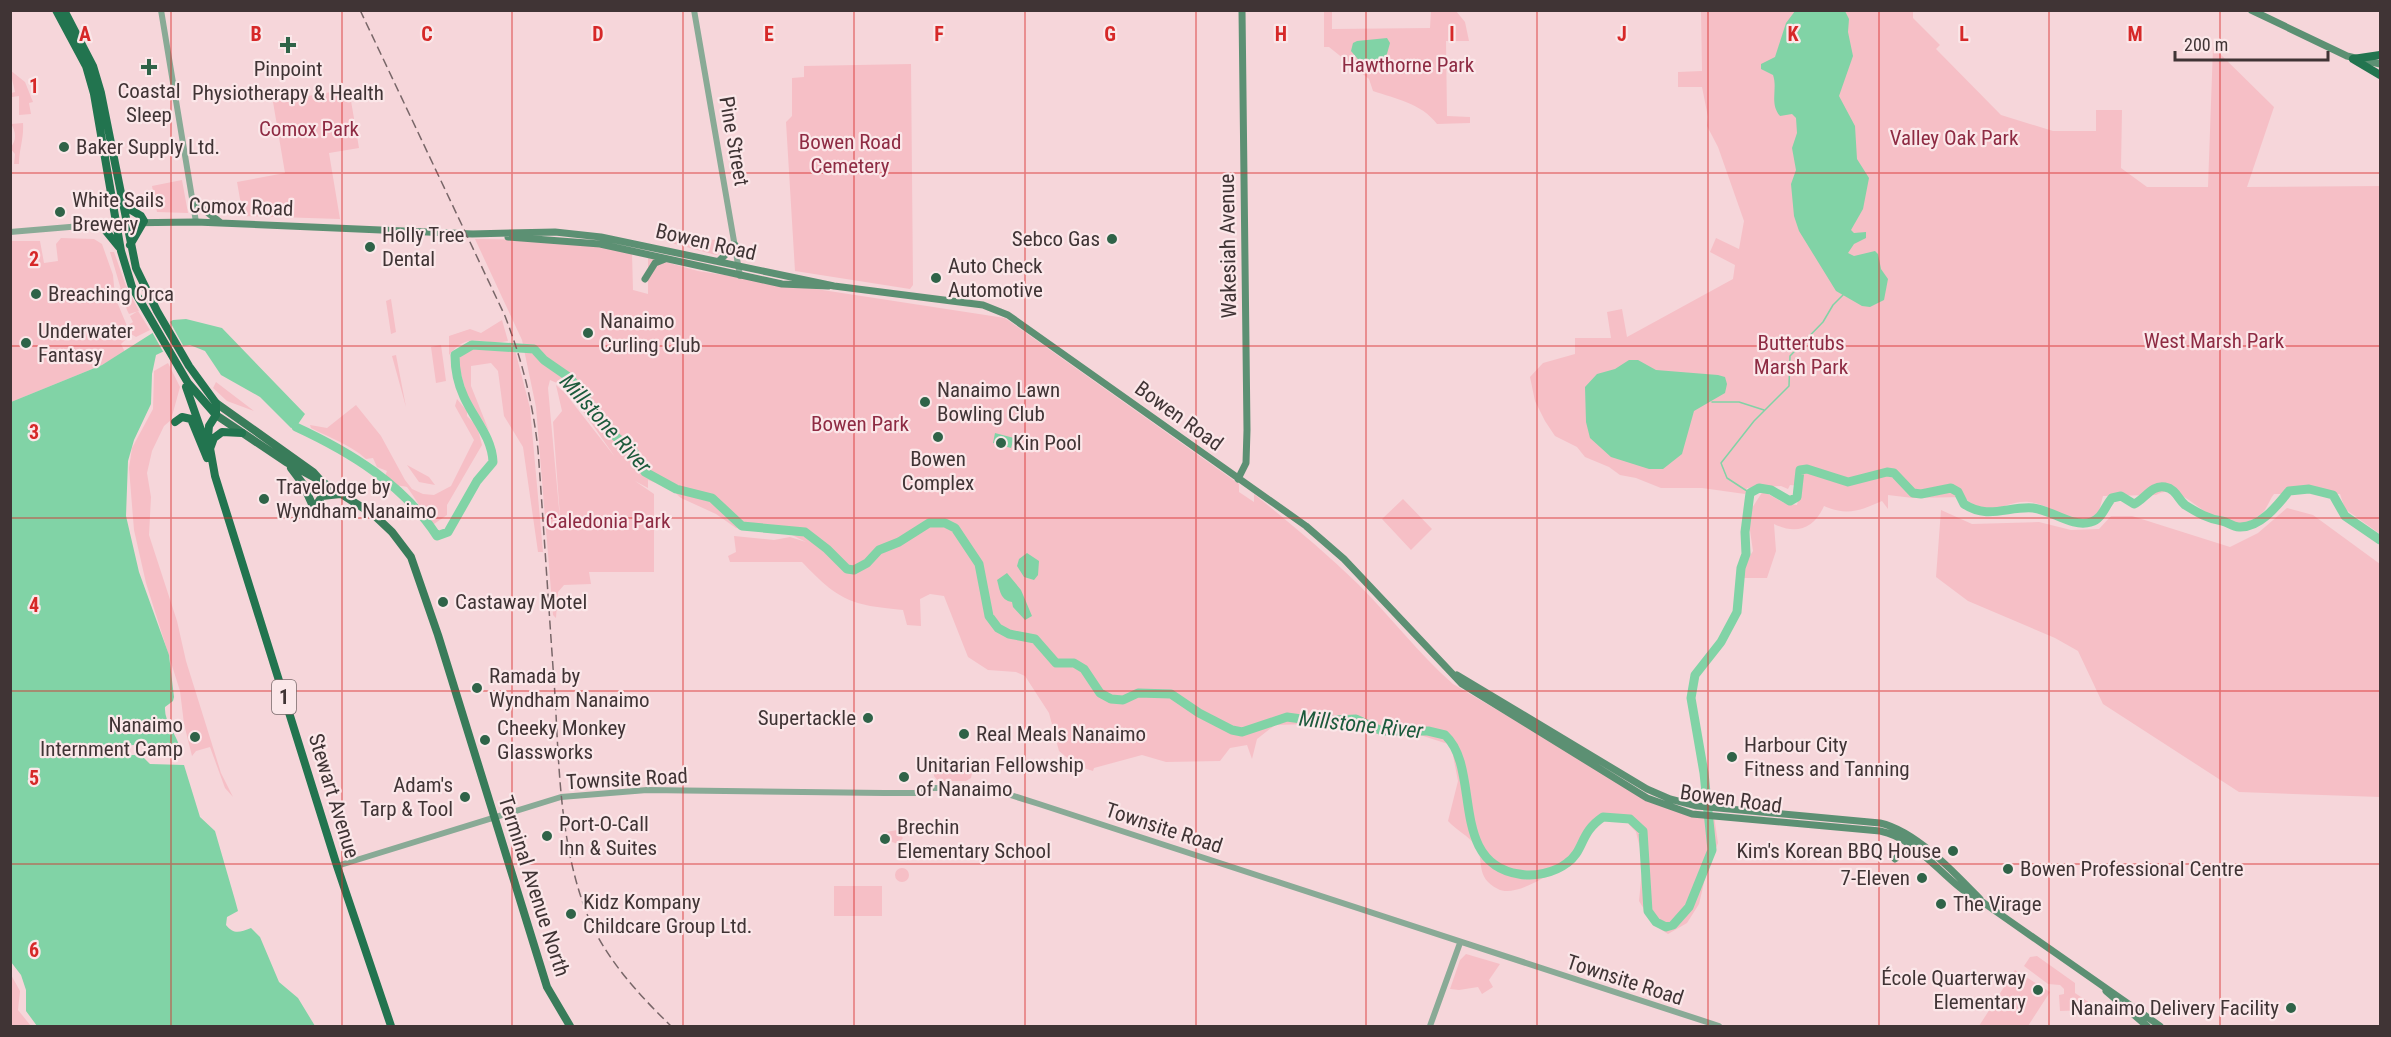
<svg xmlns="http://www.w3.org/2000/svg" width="2391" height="1037" font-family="'Roboto Condensed',sans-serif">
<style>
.green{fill:#f6bfc6;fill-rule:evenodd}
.water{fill:#81d3a6}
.pier{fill:#f6d6da}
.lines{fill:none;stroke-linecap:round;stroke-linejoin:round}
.stream{stroke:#81d3a6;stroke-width:1.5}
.river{stroke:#81d3a6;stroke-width:9}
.tertiary{stroke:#89aa96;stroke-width:6}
.secondary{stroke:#5c9073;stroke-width:7}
.primary{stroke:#397c5a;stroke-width:8}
.trunk{stroke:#22744f;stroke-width:8}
.rail{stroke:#786668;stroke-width:1.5;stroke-dasharray:9 4.5;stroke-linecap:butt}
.grid{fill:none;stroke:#d62828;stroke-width:1.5;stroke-opacity:0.55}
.poi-dot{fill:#2f6348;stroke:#fbe7e9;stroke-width:2}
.labels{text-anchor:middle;stroke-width:4.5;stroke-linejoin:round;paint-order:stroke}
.shield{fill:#fbe7e9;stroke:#786a6b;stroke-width:1.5}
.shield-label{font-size:20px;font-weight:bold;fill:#403435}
.park-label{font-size:21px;fill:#8e2b43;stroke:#fbe7e9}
.poi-label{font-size:21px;fill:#403435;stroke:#fbe7e9;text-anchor:start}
.street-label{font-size:21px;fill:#403435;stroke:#fbe7e9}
.water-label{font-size:22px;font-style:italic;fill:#1c5a3c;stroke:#fbe7e9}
.grid-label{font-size:20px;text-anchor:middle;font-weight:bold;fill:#d62828;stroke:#fbe7e9;stroke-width:4.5;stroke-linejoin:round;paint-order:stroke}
</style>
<rect width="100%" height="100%" fill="#f6d6da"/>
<path class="green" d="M1324 11H1332V29L1430 28 1431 11H1456L1465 22 1469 41H1446L1447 116 1470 117V123L1437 124C1421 103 1396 99 1373 91L1369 79 1329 47H1324Z
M1701 11H1913V18L1940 45 1936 49 2001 115 2053 131H2096V110H2122L2121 168 2147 187H2208L2213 47 2274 107 2247 187 2380 186V534L2345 509 2340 494H2321L2300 489 2289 494H2274C2269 500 2267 510 2261 514 2216 550 2189 476 2156 495L2103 496 2098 515 2087 522C2067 521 2050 504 2029 502 2002 500 1990 523 1964 497L1913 498 1888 495V509L1882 501C1860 511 1846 516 1824 506 1814 529 1796 535 1774 524L1776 551 1767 578H1743L1745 564 1753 551 1749 524 1752 508 1763 491 1784 503 1797 505 1801 486 1790 485 1788 489 1781 486 1747 488 1745 494 1702 488H1661L1636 478 1620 475 1609 467 1585 457 1577 447 1555 436 1545 421 1535 401 1530 377 1543 363 1575 354V338H1611L1607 312 1622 309 1627 337 1733 279 1735 265 1710 252 1716 238 1739 249 1744 221 1718 147 1707 126 1708 117 1702 87H1678V72L1702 71Z
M911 64 913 285 910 289 795 271 786 122 792 116V78L804 77V66Z
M10 70 25 82 33 102 29 103 31 114 19 115V96L12 97 11 93 15 92Z
M349 89 359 148 329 153 340 219 243 216 237 182 285 173 273 102Z
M23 123C24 139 19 149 19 164H14L15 154 10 148C17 141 16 131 11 124Z
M182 180 188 213 157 212 152 186Z
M61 238 94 239 102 244 113 275 115 297 127 326 133 322 130 316 138 311 150 330 136 337 131 334 121 344 125 352 102 365 11 402V241H40L44 263 58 261 56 244Z
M475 239 588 241 632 253 633 290 648 294V257L698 271 1005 318 1239 484V492L1254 502V494C1290 523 1325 552 1358 584 1391 617 1418 653 1453 684L1648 798 1700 816H1714L1718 843 1707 870 1699 904 1687 923 1668 934 1654 925 1639 901 1643 860 1636 832 1625 820 1607 816C1592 822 1592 837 1582 848 1569 863 1518 900 1498 889 1474 877 1485 860 1476 846 1469 836 1456 830 1448 821L1458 781 1451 745 1414 733 1375 734 1341 723 1275 725 1257 739 1252 759 1247 745 1230 748 1220 761 1166 762 1142 755 1094 768 1093 771 1077 766 1059 751 1049 713 1025 676 1016 672 988 670 968 657 944 596 930 594 920 599 921 626 907 625 903 610C851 605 839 601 802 562H730L728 556 736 552 734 536 774 540 790 537 806 542 786 532 769 533 736 528 716 514 681 498 670 488 648 480V488L635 481 654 494V572H589L591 584 564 585 558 592 556 618 553 615 536 407 522 340ZM550 380 566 387 615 457 565 393 556 385 562 411 553 422 561 530 548 388Z
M685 239 722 240 727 249 716 255 668 242Z
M110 252H114L126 286 139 311 129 314 127 310Z
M391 299 396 332 391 334 386 301Z
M502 320 508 341C483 347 470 329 449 355V336L470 329 481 333Z
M441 345 446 381 436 383 431 347Z
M477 347 515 350 530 408 543 552H538L523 447 504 416 498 371 491 363 471 366V386L489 431 467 396 457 358 464 350Z
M396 355 406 407 392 356Z
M168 363 180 387 171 420 164 426 152 451 147 473 151 497 149 535 177 621 186 661 221 773 233 797 225 788 210 747 196 751 192 756 184 724 180 691 146 583 134 530 129 468 132 448 153 409 154 371Z
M216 382 254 411 227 401 213 388Z
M457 399 467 411V416L477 426 482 445 447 505V515L434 524 427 521C424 512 413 495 407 487 397 484 391 489 384 479L387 471 377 467 373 458 366 459C351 445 330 438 311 428L310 425 327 428 356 405 381 436 405 480 412 489 423 494 434 495 451 486 474 440 455 406Z
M407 465 429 477 435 485 419 482Z
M1403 499 1432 529 1411 550 1382 519Z
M2287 508 2313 515 2380 564V797L2239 792 2103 704 2078 651 2055 638 1968 601 1936 577 1941 510 1972 524 2039 522 2071 530 2099 529 2111 516H2132L2230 547 2258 533Z
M933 760 972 773 971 778 966 781H938L934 776Z
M897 830 903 838 898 844 886 840V832Z
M895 875a7 7 0 1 1 14 0a7 7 0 1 1-14 0Z
M834 886H882V916H834Z
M1466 954 1500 964 1489 980 1493 987 1482 994 1478 987 1459 990 1450 989 1460 960Z
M2037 956 2075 983V993L2090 1003 2087 1010 2060 1011 2059 995 2064 994V989L2060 985 2048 984 2024 966 2030 957Z
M2015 970 2050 992 2028 1026H1979Z
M10 973 20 991 18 1010 31 1026H11Z"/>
<path class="water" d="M1795 11H1845L1849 19 1848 32 1853 56 1839 96 1855 126 1857 159 1869 178 1863 209 1851 230 1854 233 1866 232V238L1854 244 1848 253 1854 256 1875 251 1878 254 1881 269 1888 279 1884 300 1870 307 1862 306 1836 291 1799 231 1794 216 1791 184 1796 170 1792 148 1797 133 1796 118 1792 114 1780 116C1769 103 1778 89 1773 75L1761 69V64L1775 57 1786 23Z
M1387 38 1390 43 1385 61 1374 66 1362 64 1351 51 1353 43 1357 41Z
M186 319 222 328 305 414 296 427 291 428 260 397 221 375 205 351 190 345 173 347 156 355 152 374 151 404 134 440 128 461 126 516 139 572 169 655 174 697 173 701 165 707C164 722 176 733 180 748L175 751 157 752 147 743 126 746 129 755H141L150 764 184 765 200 817 215 831 235 900 238 911 227 917 226 925C234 935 240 932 251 928L260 937 279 982 298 998 315 1026H37L26 1011V990L21 975 11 962V402L102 365 173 320Z
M1629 360H1638L1656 370 1718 375 1725 377 1727 384 1725 393 1694 411 1682 454 1663 469H1649L1611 457 1590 438 1586 422 1585 387 1597 374 1615 369Z
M995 433 1014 438 1011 448 993 443Z
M1027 553 1039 561 1038 575 1034 580 1024 577 1017 566 1019 559Z
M1007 573 1021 590 1032 616 1025 620 1013 607 1012 602C1000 600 1000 590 997 580Z"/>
<path class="pier" d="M169 320 185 349 174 350 165 355 152 332Z"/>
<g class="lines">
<path class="stream" d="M1712 402H1739L1764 410
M1750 493 1727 478 1721 463 1754 421 1789 386 1790 356 1823 322 1833 305 1843 295"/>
<path class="river" d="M296 427C350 452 403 484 437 536L448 532 477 481 493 462C492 437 474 419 464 397 458 384 455 369 455 355L472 345 534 349 544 360 570 378 615 436 634 452 645 472 676 489 712 498 742 526 805 532 827 549 847 569 854 570 867 563 879 550 899 542 929 523H945L955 528 979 564 989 616 998 628 1009 634 1035 639 1056 663H1074L1084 669 1100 693 1111 699 1123 700 1138 693 1171 694 1199 713 1232 730 1242 732 1287 717 1316 721 1356 719 1382 731H1428L1445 735C1482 769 1448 863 1519 874 1534 877 1554 873 1567 863 1585 850 1579 833 1603 817L1630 819 1643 831 1648 911 1656 922 1666 927 1673 925 1689 907 1712 850 1704 773 1691 698 1695 675 1721 642 1737 612 1741 568 1746 554 1745 532 1750 493 1759 488 1771 490 1790 501 1797 497 1800 470 1807 469 1848 482 1887 472 1894 473 1913 493 1921 494 1951 488 1958 492 1964 504C1988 520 2008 506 2033 508 2052 510 2072 528 2091 522 2102 519 2105 506 2112 498L2121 496 2134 504C2144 500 2152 484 2165 487 2176 489 2178 499 2185 505 2198 513 2208 519 2222 521 2228 522 2232 527 2239 527 2260 528 2277 506 2289 491L2309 489 2333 495 2345 516 2380 540"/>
<path class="tertiary" d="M161 10 196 222
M694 10 740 276
M10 232 117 223
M337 866 561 797 647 790 884 793H915L932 788H975L1001 792 1039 804 1719 1026
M1430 1026 1460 943"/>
<path class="secondary" d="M2251 10 2347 56 2380 64
M193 201 221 223
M117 223 196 222 473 234
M471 234 555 232 601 237 834 286 983 305 1008 315 1306 526 1344 559 1462 684 1647 798 1692 814 1880 831C1921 839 1945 885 1984 903L2160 1026
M508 237 600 244 782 284 828 286
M719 261 735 245
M645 279 655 263 665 259
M1238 479 1246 463 1247 430 1242 10
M1457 675 1647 789 1670 799 1697 806 1880 823C1916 831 1955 873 1980 899
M1895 859 1905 850H1918
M2106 991 2147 1026"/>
<path class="primary" d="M216 403 313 472 321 481 374 515 392 532 411 557 438 635 547 987 570 1026
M216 415 286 462 319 480
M291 468 303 484 312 504
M314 509 322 496 340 494"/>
<path class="trunk" d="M56 10 86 66 94 94 121 251 132 287 188 383 216 415
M64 10 93 66 101 93 136 268 157 311 189 366 216 403V415L209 426 208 437 215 476 337 866 391 1026
M2353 59 2380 75
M2353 59 2380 55
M123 205 141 216 144 221 130 245
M101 225 119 247
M186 387 206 444
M175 422 182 417 191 419 207 458
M210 449 214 438 222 432 242 433"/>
<path class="rail" d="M360 10 505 316C522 360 533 403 538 450 544 531 549 613 555 695 559 768 560 845 587 914 604 957 639 995 671 1026"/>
</g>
<path class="grid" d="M171 10V1026M342 10V1026M512 10V1026M683 10V1026M854 10V1026M1025 10V1026M1196 10V1026M1366 10V1026M1537 10V1026M1708 10V1026M1879 10V1026M2049 10V1026M2220 10V1026M10 173H2380M10 346H2380M10 518H2380M10 691H2380M10 864H2380"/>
<g class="poi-dot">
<path d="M285 36h6v6h6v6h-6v6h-6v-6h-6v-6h6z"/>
<path d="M146 58h6v6h6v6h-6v6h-6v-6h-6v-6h6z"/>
<circle cx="64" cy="147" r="6"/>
<circle cx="60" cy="212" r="6"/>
<circle cx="1112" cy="239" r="6"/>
<circle cx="370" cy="247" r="6"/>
<circle cx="936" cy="278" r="6"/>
<circle cx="36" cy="294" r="6"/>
<circle cx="588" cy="333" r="6"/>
<circle cx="26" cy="343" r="6"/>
<circle cx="925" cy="402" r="6"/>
<circle cx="938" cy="437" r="6"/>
<circle cx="1001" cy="443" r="6"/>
<circle cx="264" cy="499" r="6"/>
<circle cx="443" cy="602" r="6"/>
<circle cx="477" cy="688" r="6"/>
<circle cx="868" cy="718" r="6"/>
<circle cx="964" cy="734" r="6"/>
<circle cx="195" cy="737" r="6"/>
<circle cx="485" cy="740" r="6"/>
<circle cx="1732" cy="757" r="6"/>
<circle cx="904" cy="777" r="6"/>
<circle cx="465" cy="797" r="6"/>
<circle cx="547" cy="836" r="6"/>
<circle cx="885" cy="839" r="6"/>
<circle cx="1953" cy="851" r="6"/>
<circle cx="2008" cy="869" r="6"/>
<circle cx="1922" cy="878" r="6"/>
<circle cx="1941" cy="904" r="6"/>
<circle cx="571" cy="914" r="6"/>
<circle cx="2038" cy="990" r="6"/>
<circle cx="2291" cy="1008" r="6"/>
</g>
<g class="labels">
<rect class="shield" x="272" y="680" width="24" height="34" rx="4.5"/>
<g class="shield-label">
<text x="284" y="704">1</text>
</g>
<g class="park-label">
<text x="1408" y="72">Hawthorne Park</text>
<text x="309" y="136">Comox Park</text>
<text x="1954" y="145">Valley Oak Park</text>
<text x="850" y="149">Bowen Road<tspan x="850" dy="24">Cemetery</tspan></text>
<text x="2214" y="348">West Marsh Park</text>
<text x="1801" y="350">Buttertubs<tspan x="1801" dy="24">Marsh Park</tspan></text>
<text x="860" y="431">Bowen Park</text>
<text x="608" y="528">Caledonia Park</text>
</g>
<g class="poi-label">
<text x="288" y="76" text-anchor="middle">Pinpoint<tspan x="288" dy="24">Physiotherapy &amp; Health</tspan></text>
<text x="149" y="98" text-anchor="middle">Coastal<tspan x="149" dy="24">Sleep</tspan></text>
<text x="76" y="154">Baker Supply Ltd.</text>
<text x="72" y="207">White Sails<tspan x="72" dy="24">Brewery</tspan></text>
<text x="382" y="242">Holly Tree<tspan x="382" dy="24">Dental</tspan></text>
<text x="1100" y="246" text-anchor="end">Sebco Gas</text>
<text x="948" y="273">Auto Check<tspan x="948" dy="24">Automotive</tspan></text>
<text x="48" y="301">Breaching Orca</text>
<text x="600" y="328">Nanaimo<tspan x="600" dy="24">Curling Club</tspan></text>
<text x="38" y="338">Underwater<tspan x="38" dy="24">Fantasy</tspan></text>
<text x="937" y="397">Nanaimo Lawn<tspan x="937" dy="24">Bowling Club</tspan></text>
<text x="1013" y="450">Kin Pool</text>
<text x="938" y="466" text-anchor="middle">Bowen<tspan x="938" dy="24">Complex</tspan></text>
<text x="276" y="494">Travelodge by<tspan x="276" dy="24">Wyndham Nanaimo</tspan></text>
<text x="455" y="609">Castaway Motel</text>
<text x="489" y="683">Ramada by<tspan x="489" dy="24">Wyndham Nanaimo</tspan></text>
<text x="856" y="725" text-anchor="end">Supertackle</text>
<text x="183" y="732" text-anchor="end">Nanaimo<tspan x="183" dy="24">Internment Camp</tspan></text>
<text x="497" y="735">Cheeky Monkey<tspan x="497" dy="24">Glassworks</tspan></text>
<text x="976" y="741">Real Meals Nanaimo</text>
<text x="1744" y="752">Harbour City<tspan x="1744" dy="24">Fitness and Tanning</tspan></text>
<text x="916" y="772">Unitarian Fellowship<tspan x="916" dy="24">of Nanaimo</tspan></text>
<text x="453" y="792" text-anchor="end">Adam's<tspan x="453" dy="24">Tarp &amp; Tool</tspan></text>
<text x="559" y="831">Port-O-Call<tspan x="559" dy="24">Inn &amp; Suites</tspan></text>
<text x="897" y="834">Brechin<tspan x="897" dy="24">Elementary School</tspan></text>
<text x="1941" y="858" text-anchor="end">Kim's Korean BBQ House</text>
<text x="2020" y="876">Bowen Professional Centre</text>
<text x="1910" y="885" text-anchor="end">7-Eleven</text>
<text x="583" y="909">Kidz Kompany<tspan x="583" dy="24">Childcare Group Ltd.</tspan></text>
<text x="1953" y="911">The Virage</text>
<text x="2026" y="985" text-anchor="end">École Quarterway<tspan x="2026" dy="24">Elementary</tspan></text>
<text x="2279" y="1015" text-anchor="end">Nanaimo Delivery Facility</text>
</g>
<g class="street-label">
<text transform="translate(734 141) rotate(80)" y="7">Pine Street</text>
<text transform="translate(241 207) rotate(2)" y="7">Comox Road</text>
<text transform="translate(706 242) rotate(13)" y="7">Bowen Road</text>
<text transform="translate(1228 246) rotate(-91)" y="7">Wakesiah Avenue</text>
<text transform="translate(1179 416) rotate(36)" y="7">Bowen Road</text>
<text transform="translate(627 779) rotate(-3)" y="7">Townsite Road</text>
<text transform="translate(334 796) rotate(73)" y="7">Stewart Avenue</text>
<text transform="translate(1731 799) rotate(8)" y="7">Bowen Road</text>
<text transform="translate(1164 828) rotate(18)" y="7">Townsite Road</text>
<text transform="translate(534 886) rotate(72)" y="7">Terminal Avenue North</text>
<text transform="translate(1625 980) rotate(18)" y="7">Townsite Road</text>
</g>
<g class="water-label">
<text transform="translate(606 423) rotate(48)" y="8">Millstone River</text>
<text transform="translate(1361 724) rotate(6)" y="8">Millstone River</text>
</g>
</g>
<g class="grid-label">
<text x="85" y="41">A</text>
<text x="256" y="41">B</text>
<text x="427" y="41">C</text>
<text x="598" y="41">D</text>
<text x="769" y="41">E</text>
<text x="939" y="41">F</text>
<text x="1110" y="41">G</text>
<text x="1281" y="41">H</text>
<text x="1452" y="41">I</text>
<text x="1622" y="41">J</text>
<text x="1793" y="41">K</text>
<text x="1964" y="41">L</text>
<text x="2135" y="41">M</text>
<text x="34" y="93">1</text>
<text x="34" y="266">2</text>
<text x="34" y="439">3</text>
<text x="34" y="612">4</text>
<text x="34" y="785">5</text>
<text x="34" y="957">6</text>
</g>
<rect width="2391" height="1037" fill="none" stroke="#403435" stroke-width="24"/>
<path d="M2175 51v9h153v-9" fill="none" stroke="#403435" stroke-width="3"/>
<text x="2184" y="51" font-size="18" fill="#403435" stroke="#fbe7e9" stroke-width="4.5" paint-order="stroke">200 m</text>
</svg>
